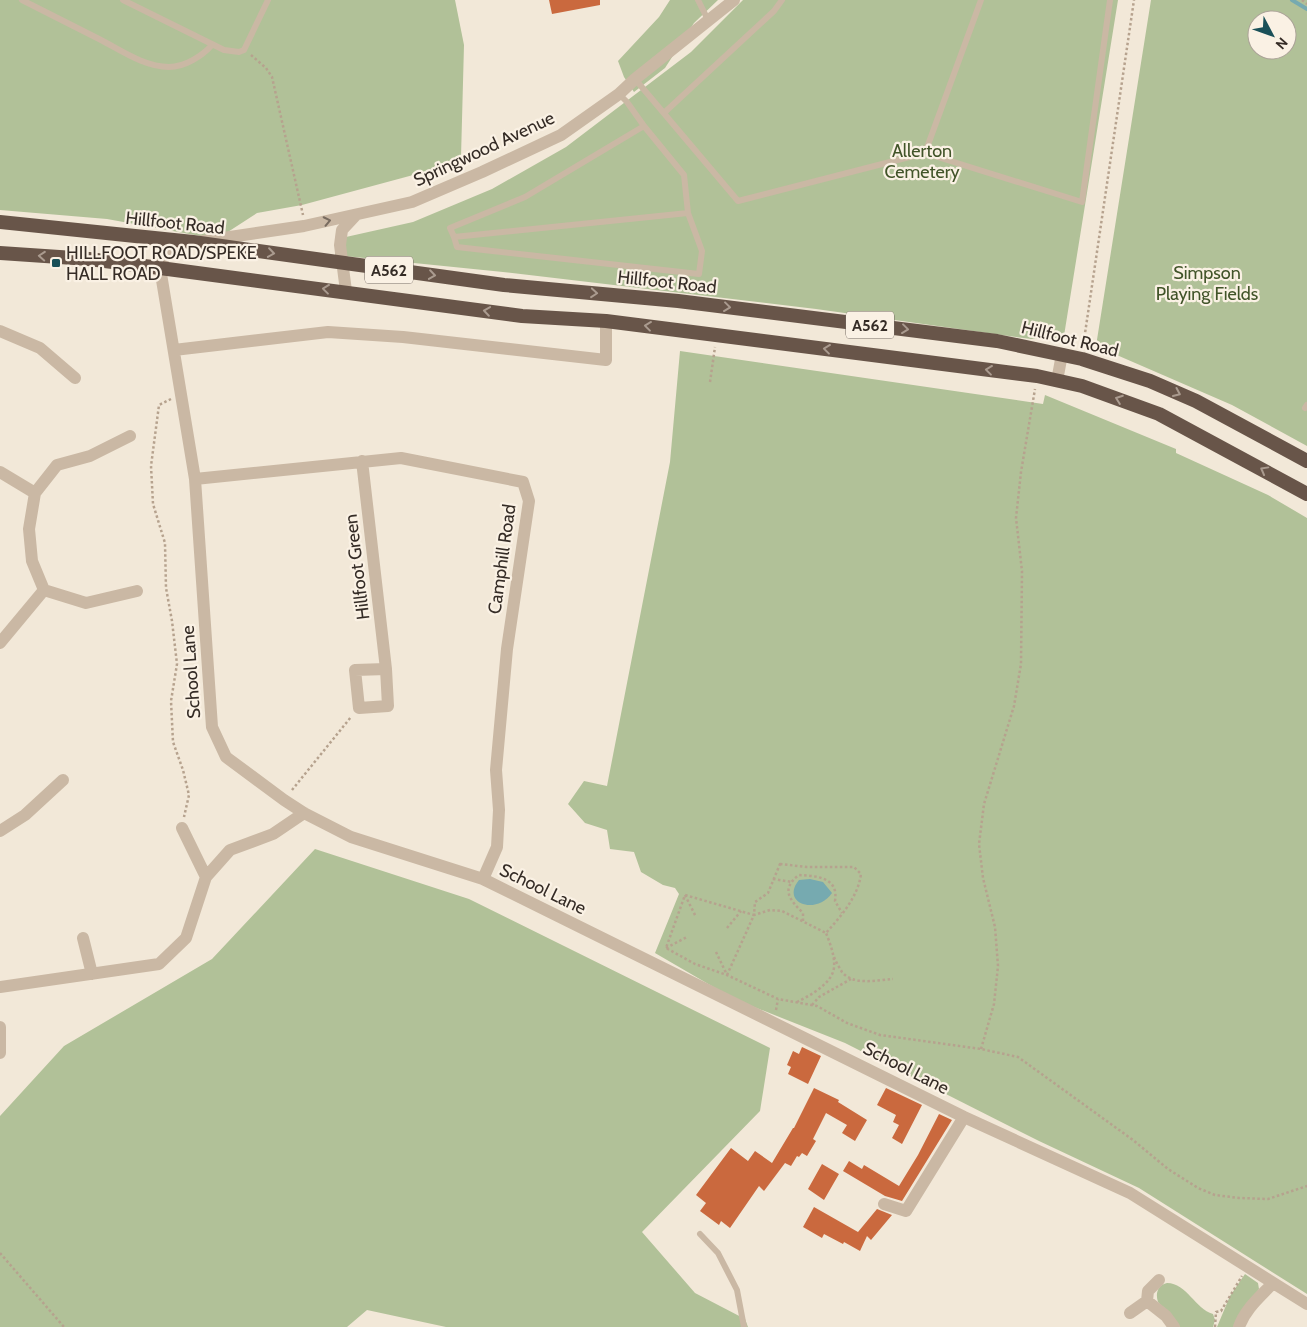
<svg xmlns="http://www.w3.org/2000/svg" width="1307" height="1327" font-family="Cabin,sans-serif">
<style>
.green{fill:#b1c198;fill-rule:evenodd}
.water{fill:#76aab0}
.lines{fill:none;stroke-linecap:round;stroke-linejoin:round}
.stream{stroke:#76aab0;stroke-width:4}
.building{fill:#ca693e}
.path{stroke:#b6a28e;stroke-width:2.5;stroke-dasharray:2.5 2.5;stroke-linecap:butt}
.service{stroke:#cab8a4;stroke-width:6}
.minor{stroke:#cab8a4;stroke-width:12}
.tertiary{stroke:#cab8a4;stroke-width:12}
.trunk{stroke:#685549;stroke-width:14}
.oneway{stroke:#786b5f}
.oneway2{stroke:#aa9b8f}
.poi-dot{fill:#1a5058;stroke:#faf1e4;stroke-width:2}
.labels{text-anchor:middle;stroke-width:4.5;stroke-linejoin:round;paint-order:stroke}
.shield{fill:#faf1e4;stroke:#70675f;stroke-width:1}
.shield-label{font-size:16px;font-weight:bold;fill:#352c26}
.street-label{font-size:18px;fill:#352c26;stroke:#faf1e4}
.park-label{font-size:18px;fill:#415429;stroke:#faf1e4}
.poi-label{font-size:18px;fill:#352c26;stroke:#faf1e4;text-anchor:start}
</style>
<rect width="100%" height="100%" fill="#f2e8d8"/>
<path class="green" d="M0 0H455L464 45 461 157 428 171 302 205 257 213 217 239 107 219 0 210Z
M670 0H718L694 23 665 68 634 92 624 77 618 61 659 17Z
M743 0H1118L1063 342 1042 338 1031 339 816 309 503 272 335 255 337 239 413 222 492 189 566 147 691 52Z
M1151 0H1307V446L1232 405 1096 346ZM1257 20H1287V50H1257Z
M680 351 1043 404 1045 395 1176 449V453L1268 495 1307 518V1294L1139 1188 1039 1141 845 1043 734 999 655 953 679 894 675 888 663 885 641 872 634 852 610 849 607 830 585 823 568 804 584 781 607 786 670 462Z
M315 849 469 899 770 1048 760 1111 642 1232 695 1293 745 1319 748 1327H446L367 1310 347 1327H0V1116L64 1046 212 959Z
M1245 1274 1258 1283 1259 1289 1233 1327H1217L1230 1296Z
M1167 1283C1187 1283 1195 1309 1213 1314L1215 1320 1213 1327H1180L1158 1302C1155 1293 1158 1285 1167 1283Z"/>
<path class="water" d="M810 879 823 882 832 893C816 916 780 903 799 880Z"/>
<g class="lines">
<path class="stream" d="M1292 0 1307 9"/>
</g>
<path class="building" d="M549 0H600V5L552 14Z
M802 1047 821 1056 808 1084 788 1074 791 1067 787 1065 793 1051 799 1054Z
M814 1088 839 1100 838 1102 867 1120 855 1141 842 1133 847 1125 826 1113 813 1139 816 1141 807 1156 802 1153 799 1157 797 1156 791 1166 785 1163 764 1191 759 1186 730 1228 721 1221 719 1225 700 1211 706 1203 696 1195 731 1148 748 1161 755 1151 772 1163 793 1128H794Z
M886 1088 922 1105 902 1144 892 1138 899 1125 893 1122 896 1115 877 1105Z
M939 1114 952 1120 902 1201 885 1196 843 1171 849 1161 862 1169 864 1165 899 1186 918 1155Z
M822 1164 839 1174 824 1200 808 1189Z
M814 1207 858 1232 877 1209 892 1215 871 1240 867 1236 860 1251 844 1242 843 1244 824 1234 822 1238 803 1227Z"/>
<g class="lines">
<path class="path" d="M1302 0 1307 4
M251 55 266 68 272 77 303 215
M1083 347 1134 0
M710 382 715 347
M171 399 159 405 151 466 153 504 165 543 166 588 172 621 177 664 171 701 173 742 183 770 189 795 184 817
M292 790 351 717
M780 864 807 867H854L861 874C858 897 841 916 826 933L782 911 770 910 754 915 755 902 768 893Z
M773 879 792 882
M685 895 696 917
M803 921V913C790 900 780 889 799 875 816 876 839 877 835 901L842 913
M727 928 741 911
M666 948 687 937
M716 952 727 975
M834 957C836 962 839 967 842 972 853 986 877 980 893 979
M727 975 754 915 685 895 666 948 695 964 727 975 778 999 817 1006 847 1023 880 1035 981 1049 1018 1057 1133 1140 1168 1169 1198 1188 1215 1195 1239 1198 1268 1199 1307 1186
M797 1002C809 996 828 986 833 972 837 961 830 943 826 933
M812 1005 819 997 851 979
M776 1010 778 999
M981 1049 994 1004 998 966 995 927 983 878 979 844 984 804 1014 706 1021 664 1022 571 1016 518 1021 472 1035 389
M0 1253 64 1327
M1215 1327 1216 1312 1221 1311 1242 1276"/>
<path class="service" d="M22 0C48 13 75 27 101 40 122 51 145 67 169 67 185 67 202 56 212 45
M123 0 224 50 239 52 244 50 268 0
M698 0 708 20
M635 79 738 201 925 153 981 0
M619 94 627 102 644 126 684 175 688 213 702 251 699 274 457 247 454 237 450 228 525 197 644 126
M665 112 774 11 782 0
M925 153 1082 202 1110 0
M454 237 688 213
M1305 408 1307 405
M700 1234 718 1253 737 1290 744 1327"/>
<path class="minor" d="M170 241 160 268 195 479 212 727 226 757 284 800 304 813 351 837 483 879 964 1117 1130 1193 1307 1304
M0 331 40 348 75 378
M174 350 328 332 403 337 606 360V321
M1057 381 1062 354
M362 461 386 669 388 706 359 708 355 670 386 669
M0 472 35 493
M195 479 401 458 523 482 529 501 507 649 496 770 499 810 497 847 483 879
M44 590 86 603 137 591
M0 643 44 590 32 561 29 529 35 493 57 465 90 456 130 436
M182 828 206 877
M0 831 25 815 63 780
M83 938 92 974
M0 987 159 964 186 938 206 877 230 850 273 834 304 813
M0 1027V1053
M884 1204 906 1211 964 1117
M1147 1301 1166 1316 1174 1327
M1130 1313 1147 1301 1148 1291 1159 1280
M1239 1327C1245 1309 1261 1296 1273 1283"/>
<path class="tertiary" d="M203 241 304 226 412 202 482 172 561 135 619 94 635 79 734 0
M346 291 340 245 342 230 356 215"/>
<path class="trunk" d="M0 222 193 242 504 285 678 301 997 341 1082 359 1150 381 1196 401 1307 461
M0 253 89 259 160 268 522 316 606 321 1037 376 1082 386 1159 414 1307 494"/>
</g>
<defs><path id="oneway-chevron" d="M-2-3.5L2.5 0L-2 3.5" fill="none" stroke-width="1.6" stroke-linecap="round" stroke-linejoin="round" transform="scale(1.25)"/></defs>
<use class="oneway" href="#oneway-chevron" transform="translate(327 221) rotate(-12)"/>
<g class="oneway2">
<use href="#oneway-chevron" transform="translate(271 253) rotate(8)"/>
<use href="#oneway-chevron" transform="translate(42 256) rotate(-176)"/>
<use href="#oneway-chevron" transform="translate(432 275) rotate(8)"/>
<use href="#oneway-chevron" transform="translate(326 289) rotate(-173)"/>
<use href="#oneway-chevron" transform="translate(594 293) rotate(5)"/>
<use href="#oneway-chevron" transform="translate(727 307) rotate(7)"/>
<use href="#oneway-chevron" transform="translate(487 311) rotate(-172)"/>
<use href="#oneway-chevron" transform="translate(648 326) rotate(-173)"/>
<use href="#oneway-chevron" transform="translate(905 329) rotate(7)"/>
<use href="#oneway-chevron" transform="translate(827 349) rotate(-173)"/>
<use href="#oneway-chevron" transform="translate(989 370) rotate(-173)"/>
<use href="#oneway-chevron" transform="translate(1177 393) rotate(24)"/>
<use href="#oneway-chevron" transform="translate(1119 399) rotate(-160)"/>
<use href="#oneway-chevron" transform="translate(1264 470) rotate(-151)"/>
</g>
<rect class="poi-dot" x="51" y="258" width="10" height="10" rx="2.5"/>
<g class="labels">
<g class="shield">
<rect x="365" y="256.5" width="48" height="27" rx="4"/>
<rect x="846" y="311.5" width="48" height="27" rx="4"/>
</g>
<g class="shield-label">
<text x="389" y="276">A562</text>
<text x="870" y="331">A562</text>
</g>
<g class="street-label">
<text transform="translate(484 149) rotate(-25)" y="6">Springwood Avenue</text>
<text transform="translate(175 223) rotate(6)" y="6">Hillfoot Road</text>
<text transform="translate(667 282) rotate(6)" y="6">Hillfoot Road</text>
<text transform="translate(1070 339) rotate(14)" y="6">Hillfoot Road</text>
<text transform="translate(502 559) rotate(-82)" y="6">Camphill Road</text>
<text transform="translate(357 567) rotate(-97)" y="6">Hillfoot Green</text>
<text transform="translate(191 672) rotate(-94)" y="6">School Lane</text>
<text transform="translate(543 889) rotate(26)" y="6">School Lane</text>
<text transform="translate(906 1068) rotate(27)" y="6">School Lane</text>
</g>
<g class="park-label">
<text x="922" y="157">Allerton<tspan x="922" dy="21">Cemetery</tspan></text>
<text x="1207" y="279">Simpson<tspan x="1207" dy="21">Playing Fields</tspan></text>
</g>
<g class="poi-label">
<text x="66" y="259">HILLFOOT ROAD/SPEKE<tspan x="66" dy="21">HALL ROAD</tspan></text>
</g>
</g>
<g transform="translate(1272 35) rotate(131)"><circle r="24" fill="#faf1e4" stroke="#aba298"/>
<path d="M0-4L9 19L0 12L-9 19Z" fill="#1a5058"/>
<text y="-8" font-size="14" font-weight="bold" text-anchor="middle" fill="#352c26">N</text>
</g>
</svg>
